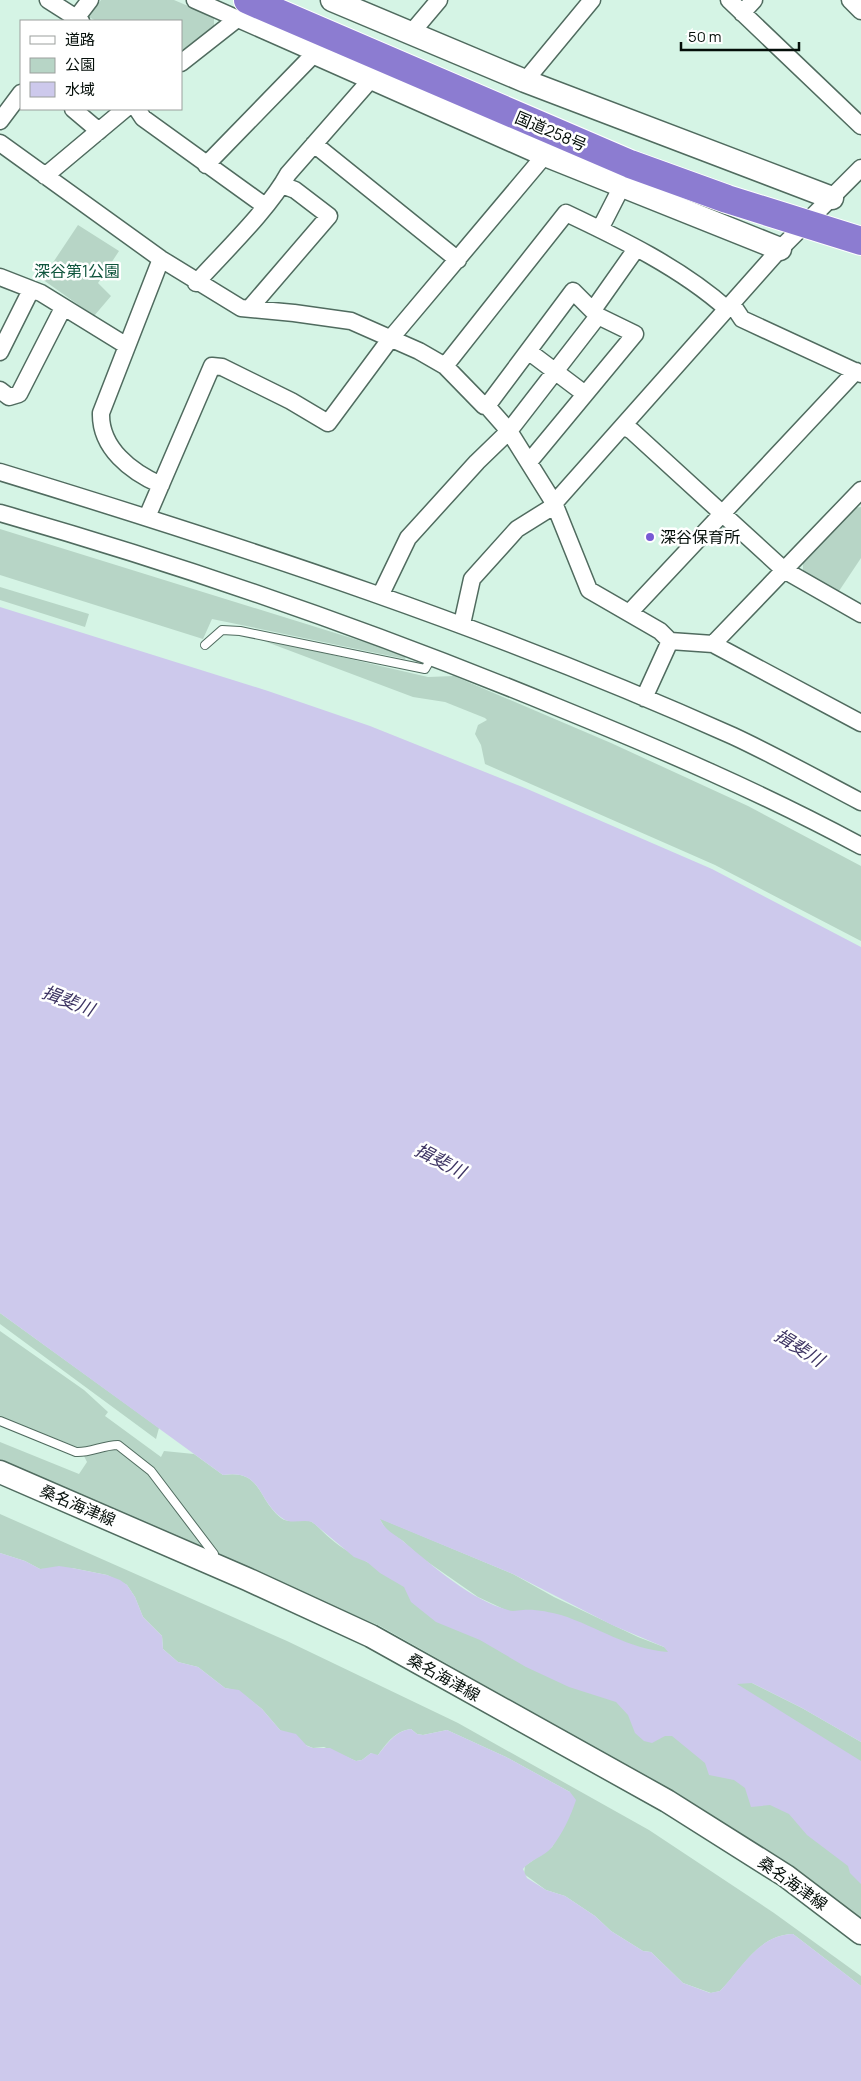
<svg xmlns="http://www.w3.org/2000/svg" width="861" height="2081" font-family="Manrope,'Noto Sans JP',sans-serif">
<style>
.green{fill:#b7d5c6}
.water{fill:#cdc9ec;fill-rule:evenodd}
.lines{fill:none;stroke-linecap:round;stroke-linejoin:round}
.lane-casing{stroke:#506b5f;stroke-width:10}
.street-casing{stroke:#506b5f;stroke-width:19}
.secondary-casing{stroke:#506b5f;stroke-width:25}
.highway-casing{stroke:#fff;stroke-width:30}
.lane{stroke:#fff;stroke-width:8}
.street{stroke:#fff;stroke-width:16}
.secondary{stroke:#fff;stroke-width:22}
.highway{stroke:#8c7cd1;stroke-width:28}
.poi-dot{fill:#785ad4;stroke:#fff;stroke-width:2}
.labels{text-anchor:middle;stroke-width:5;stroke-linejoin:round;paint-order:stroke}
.street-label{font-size:16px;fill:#040e09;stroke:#fff}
.park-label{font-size:16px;fill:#0e543c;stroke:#fff}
.poi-label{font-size:16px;fill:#040e09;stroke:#fff;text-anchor:start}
.water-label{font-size:18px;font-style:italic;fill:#3e3563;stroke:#fff}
</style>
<rect width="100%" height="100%" fill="#d5f4e5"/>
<path class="green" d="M101 0H174L214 17V28L181 53V21H96L89 17Z
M78 225 119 251 98 283 111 296 94 316 42 279Z
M861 507V558L837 594 803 575V562L854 508Z
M0 529 406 655 405 659 212 619 203 639 0 575Z
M0 587 89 614 85 627 0 600Z
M251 636 428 677 454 676 611 743 748 806 861 866V941L715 865 485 764 481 745 475 734 478 725 487 720 485 718 445 702 413 697Z
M0 1313 159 1428 156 1439 0 1324Z
M0 1331 84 1390 108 1412 105 1416 161 1457 164 1451 194 1454 223 1475C262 1469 257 1499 281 1518 290 1525 300 1517 310 1521 318 1525 324 1534 331 1539 341 1548 355 1555 367 1562L635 1703 861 1852V1918L787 1866 667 1788 380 1626 222 1558 214 1547 206 1543 197 1548 0 1464V1442L79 1474 87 1462 80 1448 0 1417Z
M0 1514 287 1641 458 1723 649 1830 774 1913 861 1976V1986L793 1934C758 1935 742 1969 720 1991L711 1993 683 1983 651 1952 643 1951 611 1931 595 1916 565 1896 546 1890 524 1874 525 1866 552 1847 564 1826 570 1792 506 1757 447 1730 423 1735 417 1734 411 1729C395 1731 387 1743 378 1755L376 1756 371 1753 362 1760 356 1761 324 1747 313 1748 303 1744 280 1730 262 1709 239 1691 225 1688 198 1667 178 1662 163 1649 162 1636 143 1617 135 1597 127 1585 107 1575 72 1568 40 1569 25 1561 0 1553Z
M379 1518 513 1574 554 1597 638 1637 664 1647 736 1683H752L802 1708 861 1742V1776L478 1597 419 1556 403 1541 387 1531Z"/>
<path class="water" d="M0 607 268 691 370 726 525 788 712 869 861 947V1742L802 1708 752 1683 737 1684 861 1761V1884L850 1873 848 1866 807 1835 789 1814 770 1805 751 1807 745 1788 734 1780 709 1775 705 1763 672 1736H665L652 1743 644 1741 635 1733 628 1715 616 1702 569 1687 526 1667 480 1640 436 1622 411 1602 404 1587 380 1573 367 1562 354 1557 312 1522C302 1519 290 1525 282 1518 257 1501 263 1469 223 1475L0 1313ZM380 1519 513 1574 612 1625 664 1647 668 1652C628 1649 598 1627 561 1615 549 1612 535 1609 523 1610 518 1610 513 1612 508 1610 471 1600 433 1566 404 1542 395 1534 385 1531 380 1519Z
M0 1553 25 1561 40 1569 59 1566 72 1568 107 1575 120 1580 127 1585 135 1597 143 1617 162 1636 163 1649 178 1662 198 1667 225 1688 239 1690 262 1709 280 1730 296 1734 307 1746 313 1748H330L356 1761 362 1760 371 1753 378 1755C387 1744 395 1731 411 1729L417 1734 423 1735 447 1730 506 1757 570 1792 576 1800C571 1816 562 1834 552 1847 544 1857 531 1859 523 1869L527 1878 546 1890 565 1896 595 1916 611 1931 643 1951 651 1952 683 1983 710 1993 720 1991C742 1968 758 1935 793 1934L861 1986V2081H0Z"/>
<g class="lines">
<g class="lane-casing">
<path id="lane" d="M205 645 222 630 240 631 425 669 432 657
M0 1421 76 1452C90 1453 103 1445 118 1445L151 1471 214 1554 213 1559"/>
</g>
<g class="street-casing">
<path id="street" d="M48 0 81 21
M195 0 315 53 206 165
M729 0 861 126
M850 0 861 11
M742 13 754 0
M74 21 90 0
M412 32 439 0
M181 63 237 19
M525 81 592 0
M73 109 99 131
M137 109 143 118 265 206
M0 121 21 93
M0 143 161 259 241 308 294 313 351 321 419 351 445 366 484 406H487L509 431 554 503 589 590 660 631 670 641 713 644 861 490
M314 144 458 260
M45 176 125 109
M600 229 622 186
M0 277 41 293 127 346
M196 283C224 252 269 209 288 174L373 77
M732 304 742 319 861 374
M249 309 329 216 295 190 282 185
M593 310 636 249
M528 351 585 394
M0 352 31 290
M445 366 566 213C621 239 681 268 727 309
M0 390 9 397 19 394 63 308
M487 406 573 291 598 316 635 334 529 462
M623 426 632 431 784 570 861 614
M0 472C249 548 495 629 733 736 776 756 819 780 861 802
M161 485C131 472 100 448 101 413L161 259
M0 513C189 567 375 632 557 707 660 749 763 793 861 846
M147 517 212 366 222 367 291 401 328 423 391 338 545 155
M381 594 408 538 477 462 509 431 598 316
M629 613 856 371
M462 624 472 579 517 529 549 509 780 249 861 168
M713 644 861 723
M644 698 670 641"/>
</g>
<g class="secondary-casing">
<path id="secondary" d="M332 0 525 81 832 198
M315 53 545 155 780 249
M0 1472 247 1579 371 1636 667 1801 786 1876 861 1933"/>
</g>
<g class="highway-casing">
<path id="highway" d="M248 0 630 164 727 199 861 241"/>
</g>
<use href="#lane" class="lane"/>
<use href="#street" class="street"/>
<use href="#secondary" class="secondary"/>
<use href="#highway" class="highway"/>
</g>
<circle class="poi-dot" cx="650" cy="537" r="5"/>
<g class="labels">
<g class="street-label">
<text transform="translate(551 131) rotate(23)" y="6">国道258号</text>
<text transform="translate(78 1505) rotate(23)" y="6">桑名海津線</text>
<text transform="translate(444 1677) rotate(29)" y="6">桑名海津線</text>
<text transform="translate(793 1883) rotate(35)" y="6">桑名海津線</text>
</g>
<g class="park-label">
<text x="77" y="277">深谷第1公園</text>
</g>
<g class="poi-label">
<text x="660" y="543">深谷保育所</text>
</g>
<g class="water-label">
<text transform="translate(68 1001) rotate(21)" y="6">揖斐川</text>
<text transform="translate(440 1161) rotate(27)" y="6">揖斐川</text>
<text transform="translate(799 1348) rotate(32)" y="6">揖斐川</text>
</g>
</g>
<rect x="20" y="20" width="162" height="90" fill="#ffffff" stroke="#9b9f9d"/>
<rect x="30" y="36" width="25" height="8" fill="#ffffff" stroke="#9b9f9d"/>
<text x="65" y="45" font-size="15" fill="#040e09">道路</text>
<rect x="30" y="58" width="25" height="15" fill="#b7d5c6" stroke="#9b9f9d"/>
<text x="65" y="70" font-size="15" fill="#040e09">公園</text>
<rect x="30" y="82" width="25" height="15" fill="#cdc9ec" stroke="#9b9f9d"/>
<text x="65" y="95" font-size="15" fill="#040e09">水域</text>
<path d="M681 42v8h118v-8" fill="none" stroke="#040e09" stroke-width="2.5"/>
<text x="688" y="42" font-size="15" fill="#040e09" stroke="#ffffff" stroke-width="4" paint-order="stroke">50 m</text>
</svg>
